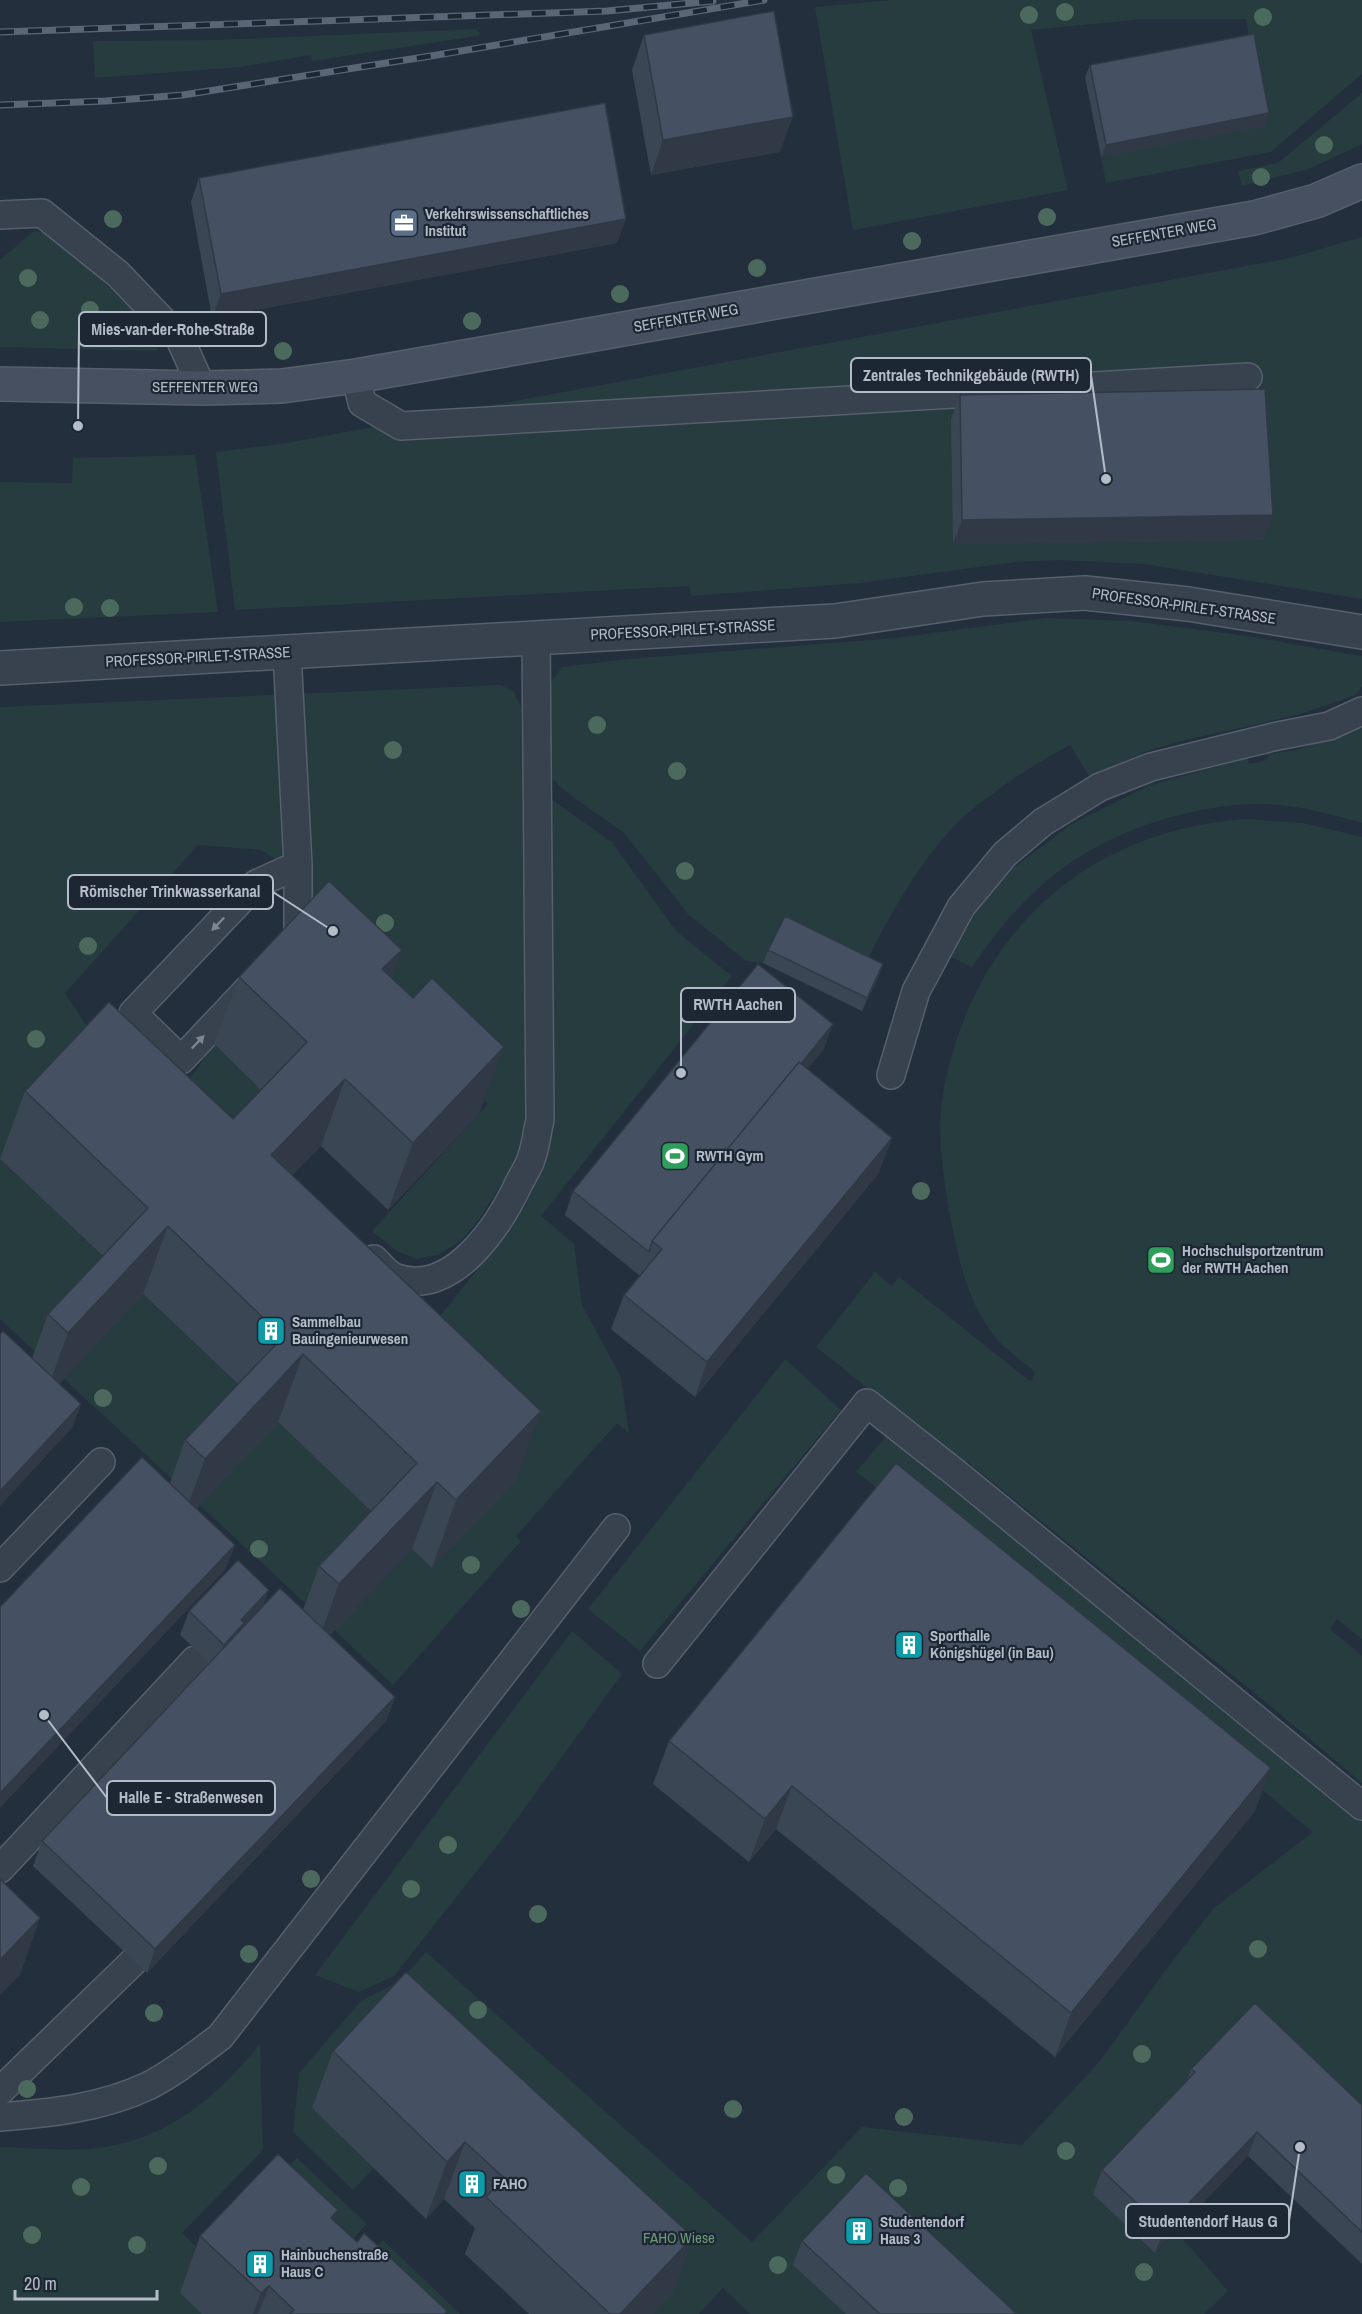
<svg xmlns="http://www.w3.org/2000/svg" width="1362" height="2314" font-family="'Archivo Narrow',sans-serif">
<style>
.green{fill:#263c3f}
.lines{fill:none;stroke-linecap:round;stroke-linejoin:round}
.lane-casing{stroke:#565f6c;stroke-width:30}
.street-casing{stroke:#565f6c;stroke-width:36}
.secondary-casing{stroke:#565f6c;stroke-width:36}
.lane{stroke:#38414e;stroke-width:27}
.street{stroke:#38414e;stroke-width:33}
.secondary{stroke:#465061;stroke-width:33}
.rail-casing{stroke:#5a6575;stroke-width:7}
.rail{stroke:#1d2633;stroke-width:4.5;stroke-dasharray:14;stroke-linecap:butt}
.tree{fill:#4b6a5d}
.wall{fill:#3b4654}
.shaded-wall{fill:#303945}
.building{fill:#455162;stroke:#303945;stroke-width:1.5}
.oneway{fill:#7c8592}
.labels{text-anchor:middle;stroke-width:4.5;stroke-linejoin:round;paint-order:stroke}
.poi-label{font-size:15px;font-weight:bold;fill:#b4bcc9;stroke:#1d2633;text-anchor:start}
.street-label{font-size:15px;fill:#b4bcc9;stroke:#1d2633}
.park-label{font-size:15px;fill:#6b9a76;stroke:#1d2633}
.leader{fill:none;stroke:#b4bcc9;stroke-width:2}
.callout-dot{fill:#b4bcc9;stroke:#1d2633;stroke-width:2}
.callout{fill:#1d2633;stroke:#b4bcc9;stroke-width:2}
.callout-label{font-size:16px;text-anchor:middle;font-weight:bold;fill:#b4bcc9}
</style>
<rect width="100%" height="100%" fill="#242f3e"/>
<path class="green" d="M891 0H1362V74L1271 152 1106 183 1101 157 1264 125 1246 19H1144L1031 30 1068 190 853 230 815 7Z
M475 29 480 33 477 36 312 61 311 55 240 67 95 78 93 41 218 40Z
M1362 93V144L1309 169 1242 186 1238 171 1278 163Z
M34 231 47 233 89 268 141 318 157 340V351L0 347V260Z
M1362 237V599L1144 564 1059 560 1016 562 860 583 691 596 689 586 235 610 216 452 281 444 1290 258Z
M195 455 218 612 0 622V482L72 483 73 458Z
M1046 618 1132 621 1247 636 1362 656V686L1356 695 1297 715 1177 742 1145 752 1089 776 1070 745C1034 764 999 787 967 814 925 850 887 919 863 969L780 929 763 963 746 961 688 914 624 833 565 791 549 776V685L562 667 628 659 895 638Z
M501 685 514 692 521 707 525 1100 524 1133 516 1161 480 1218 462 1240 438 1255 416 1259 397 1251 372 1231 488 1104 295 928 281 863 261 850 198 845 65 993 90 1031 183 1089 214 1044 282 1110 208 1187 0 1159 432 1568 517 1479 399 1367 496 1246 526 1205 538 1174 552 1128 548 797 612 842 676 931 732 976 541 1216 574 1244 582 1305 621 1377 629 1433 617 1423 516 1536 521 1541 393 1685 0 1319V707Z
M1362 727V823C1329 814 1293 804 1258 804 1228 804 1197 810 1168 818 1078 844 1024 891 972 967L947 955 986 897 1012 869 1070 825 1148 786 1248 758 1249 764 1267 760 1268 754 1297 750Z
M1247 819 1303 823 1362 837V1639L1337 1619 1330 1629 1362 1656V1783L1267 1703 970 1464 968 1462 964 1465 816 1347 875 1272 892 1286 899 1277 1031 1382 1035 1372C1020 1359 1000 1346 989 1329 964 1294 956 1246 948 1205 944 1178 940 1151 940 1124 941 1091 950 1057 961 1027 1008 901 1115 827 1247 819Z
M785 1359 841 1410 640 1651 588 1609Z
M886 1436 1362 1821V2137L1246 2027 1156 2253 1176 2231 1228 2291 1204 2314H750L723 2288 699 2314H653L672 2293 312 2108 374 2168 353 2190 293 2132 299 2073 361 2001 399 1982 426 1952 752 2242 862 2127 1022 2145 1100 2061 1170 1964 1214 1908 1313 1832 892 1485 876 1487 856 1472Z
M572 1631 622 1674 503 1838 394 1976 359 1992 315 1975Z
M260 2044 263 2150 182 2233 210 2260 202 2314H0V2147C29 2148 59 2151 88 2149 164 2143 214 2100 260 2044Z
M297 2158 367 2224 321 2272 241 2217Z
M383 2240 460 2314H369L339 2285Z"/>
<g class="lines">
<g class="lane-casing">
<path id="lane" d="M0 215 42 213 118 274 180 339 202 388
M356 376 362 403 401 426 1248 377
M287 652 298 865V936L288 947
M251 986 181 1060 133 1013 256 884 298 865
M891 1075 916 991 961 907 1005 854 1043 822 1100 787 1151 767 1273 737 1329 726 1362 711
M374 1259C380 1265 387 1274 394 1277 452 1300 500 1224 520 1181 524 1173 530 1165 532 1156 536 1145 537 1132 540 1120L536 638
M0 1568 101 1462
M657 1664 867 1403 957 1474 1362 1806
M0 1869 195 1660
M0 2091 134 1961
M0 2117C51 2113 101 2108 148 2086 174 2073 197 2054 220 2037L616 1528"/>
</g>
<g class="street-casing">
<path id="street" d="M0 668 835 621 983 599 1085 593 1188 604 1362 632"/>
</g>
<g class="secondary-casing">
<path id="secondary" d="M0 384 202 388 282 386 356 376 1254 218 1316 201 1362 181"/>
</g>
<use href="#lane" class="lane"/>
<use href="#street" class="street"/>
<use href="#secondary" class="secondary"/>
<g class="rail-casing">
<path id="rail" d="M0 32 607 11 713 1
M0 105 106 101 183 95 437 55 764 0"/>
</g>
<use href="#rail" class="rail"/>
</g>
<g class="tree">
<circle cx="1065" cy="12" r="9"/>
<circle cx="1029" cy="15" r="9"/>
<circle cx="1263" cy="17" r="9"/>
<circle cx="1324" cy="145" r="9"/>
<circle cx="1261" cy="177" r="9"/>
<circle cx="1047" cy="217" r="9"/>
<circle cx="113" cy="219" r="9"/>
<circle cx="912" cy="241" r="9"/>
<circle cx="757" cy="268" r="9"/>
<circle cx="28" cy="278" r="9"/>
<circle cx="620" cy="294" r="9"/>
<circle cx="90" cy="310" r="9"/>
<circle cx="40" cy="320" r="9"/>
<circle cx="472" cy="321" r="9"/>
<circle cx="283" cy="351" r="9"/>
<circle cx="74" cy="607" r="9"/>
<circle cx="110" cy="608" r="9"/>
<circle cx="597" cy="725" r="9"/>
<circle cx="393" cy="750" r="9"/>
<circle cx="677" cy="771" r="9"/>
<circle cx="685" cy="871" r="9"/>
<circle cx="385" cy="923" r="9"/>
<circle cx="88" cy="946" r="9"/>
<circle cx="36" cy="1039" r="9"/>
<circle cx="921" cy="1191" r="9"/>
<circle cx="103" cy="1398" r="9"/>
<circle cx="259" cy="1549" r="9"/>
<circle cx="471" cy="1565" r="9"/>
<circle cx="521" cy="1609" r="9"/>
<circle cx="448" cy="1845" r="9"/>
<circle cx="311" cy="1879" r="9"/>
<circle cx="411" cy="1889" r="9"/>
<circle cx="538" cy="1914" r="9"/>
<circle cx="1258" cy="1949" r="9"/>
<circle cx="249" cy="1954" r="9"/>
<circle cx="478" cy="2010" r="9"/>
<circle cx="154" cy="2013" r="9"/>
<circle cx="1142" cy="2054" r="9"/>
<circle cx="27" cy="2089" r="9"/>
<circle cx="733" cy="2109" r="9"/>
<circle cx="904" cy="2117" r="9"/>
<circle cx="1066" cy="2151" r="9"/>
<circle cx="158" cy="2166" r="9"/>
<circle cx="836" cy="2175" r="9"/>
<circle cx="81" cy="2187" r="9"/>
<circle cx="898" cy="2188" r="9"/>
<circle cx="32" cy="2235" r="9"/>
<circle cx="137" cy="2245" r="9"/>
<circle cx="778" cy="2265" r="9"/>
<circle cx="1144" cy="2272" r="9"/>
</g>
<path class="wall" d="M644 35 780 152 651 175 632 70Z
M1090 65 1265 126 1101 157 1085 77Z
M199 178 617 243 212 318 191 202Z
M960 395 1264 540 953 544 951 419Z
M768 950 879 976 862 1011 763 963Z
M239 977 391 978 479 1114 388 1210 321 1146 292 1175 517 1479 432 1568 412 1549 330 1635 395 1697 386 1721 147 1973 33 1866 42 1841 210 1663 180 1635 189 1611 263 1606 303 1610 319 1566 371 1511 278 1422 196 1509 226 1569 170 1483 185 1440 238 1384 143 1294 59 1384 81 1404 72 1428 32 1358 48 1314 103 1256 0 1159 25 1091 233 1119 261 1090 214 1044Z
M824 1049 807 1069 879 1173 695 1397 611 1329 624 1295 640 1276 565 1215 573 1191Z
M669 1741 1255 1811 1055 2057 776 1829 749 1862 653 1784Z
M333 2051 693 2237 672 2294 653 2314H529L465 2254 475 2228 444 2199 426 2219 312 2108Z
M1191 2069 1362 2105V2264L1248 2156 1155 2253 1093 2194 1102 2170 1187 2080Z
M334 2221 357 2242 447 2311 446 2314H202L180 2293 200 2236Z
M802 2241 1017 2314H846L793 2265Z"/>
<path class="shaded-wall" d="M1269 113 1265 126 1101 157 1106 145Z
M793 117 780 152 651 175 663 140Z
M626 219 617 243 212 318 221 294Z
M1273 515 1264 540 953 544 962 520Z
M402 950 377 1017 382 969Z
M883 964 879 976 862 1011 867 998Z
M833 1024 824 1049 662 1249 655 1243Z
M504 1047 479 1114 388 1210 413 1143Z
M345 1079 321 1146 246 1222 271 1155Z
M892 1138 879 1173 695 1397 707 1362Z
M168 1226 143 1294 43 1401 68 1333Z
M303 1354 278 1422 180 1526 205 1459Z
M81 1404 72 1428 0 1506V1491Z
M541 1411 517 1479 432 1568 456 1500Z
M437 1482 412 1549 314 1652 339 1584Z
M235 1545 226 1569 0 1808V1793Z
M269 1590 260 1614 215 1669 224 1645 241 1620Z
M395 1697 386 1721 147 1973 155 1949Z
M1271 1768 1255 1811 1055 2057 1071 2013Z
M792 1786 776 1829 749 1862 765 1819Z
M40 1918 20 1975 0 1995V1960Z
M1257 2132 1248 2156 1155 2253 1164 2229Z
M465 2142 444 2199 426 2219 447 2162Z
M338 2210 317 2267 331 2218Z
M693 2237 672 2294 653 2314H620Z
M269 2286 258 2314H253L261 2293Z"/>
<path class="building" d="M774 11 793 117 663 140 644 35Z
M1254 34 1269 113 1106 145 1090 65Z
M605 103 626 219 221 294 199 178Z
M1265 389 1273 515 962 520 960 395Z
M329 881 402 950 382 969 413 998 432 978 504 1047 413 1143 345 1079 271 1155 541 1411 456 1500 437 1482 339 1584 319 1566 417 1463 303 1354 205 1459 185 1440 283 1337 168 1226 68 1333 48 1314 148 1208 25 1091 109 1002 233 1119 307 1042 239 977Z
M785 916 883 964 867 998 768 950Z
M758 964 833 1024 801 1064 799 1062 652 1241 649 1252 573 1191Z
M799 1062 892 1138 707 1362 624 1295 662 1249 652 1241Z
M3 1331 81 1404 0 1491V1334Z
M142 1457 235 1545 0 1793V1607Z
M896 1463 1271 1768 1071 2013 792 1786 765 1819 669 1741Z
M238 1560 269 1590 241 1620 244 1623 224 1645 189 1611Z
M280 1588 395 1697 155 1949 42 1841Z
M0 1879 40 1918 0 1960Z
M406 1972 693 2237 620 2314H610L486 2197 504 2178 465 2142 447 2162 333 2051Z
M1255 2003 1362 2105V2232L1257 2132 1164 2229 1102 2170 1195 2072 1191 2069Z
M278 2154 338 2210 331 2218 357 2242 364 2233 447 2311 445 2314H290L294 2310 269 2286 261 2293 200 2236Z
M866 2173 1017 2314H880L802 2241Z"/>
<defs><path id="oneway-solid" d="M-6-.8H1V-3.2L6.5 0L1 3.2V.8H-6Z" transform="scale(1.5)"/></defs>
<g class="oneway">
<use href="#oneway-solid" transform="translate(218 924) rotate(134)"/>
<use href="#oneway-solid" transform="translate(198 1042) rotate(-46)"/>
</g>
<defs>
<g id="office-square" transform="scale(1.5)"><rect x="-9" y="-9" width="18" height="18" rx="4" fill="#5c6f8a" stroke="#1d2633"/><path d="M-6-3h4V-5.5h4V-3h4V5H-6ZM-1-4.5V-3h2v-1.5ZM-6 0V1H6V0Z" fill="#fff"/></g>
<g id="stadium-square" transform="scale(1.5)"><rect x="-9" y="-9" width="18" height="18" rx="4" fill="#2e9e5b" stroke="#1d2633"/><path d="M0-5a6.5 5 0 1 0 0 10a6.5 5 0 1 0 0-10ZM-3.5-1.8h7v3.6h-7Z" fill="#fff"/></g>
<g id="building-square" transform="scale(1.5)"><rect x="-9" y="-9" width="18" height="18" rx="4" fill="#0f9aa8" stroke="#1d2633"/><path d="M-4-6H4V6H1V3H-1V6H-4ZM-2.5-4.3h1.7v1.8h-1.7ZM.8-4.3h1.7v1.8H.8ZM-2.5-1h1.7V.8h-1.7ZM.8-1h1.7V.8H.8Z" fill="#fff"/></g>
</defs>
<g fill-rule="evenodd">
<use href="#office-square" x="404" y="223"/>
<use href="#stadium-square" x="675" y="1156"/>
<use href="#stadium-square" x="1161" y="1260"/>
<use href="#building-square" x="271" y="1331"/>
<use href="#building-square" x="909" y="1645"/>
<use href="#building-square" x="472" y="2184"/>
<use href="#building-square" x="859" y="2231"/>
<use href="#building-square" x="260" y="2264"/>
</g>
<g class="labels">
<g class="poi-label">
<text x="425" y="219">Verkehrswissenschaftliches<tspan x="425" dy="17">Institut</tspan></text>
<text x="696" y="1161">RWTH Gym</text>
<text x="1182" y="1256">Hochschulsportzentrum<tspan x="1182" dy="17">der RWTH Aachen</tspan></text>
<text x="292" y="1327">Sammelbau<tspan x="292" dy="17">Bauingenieurwesen</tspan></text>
<text x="930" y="1641">Sporthalle<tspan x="930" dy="17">Königshügel (in Bau)</tspan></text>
<text x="493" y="2189">FAHO</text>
<text x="880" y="2227">Studentendorf<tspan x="880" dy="17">Haus 3</tspan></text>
<text x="281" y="2260">Hainbuchenstraße<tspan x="281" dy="17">Haus C</tspan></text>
</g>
<g class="street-label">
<text transform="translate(1164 233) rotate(-10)" y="5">SEFFENTER WEG</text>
<text transform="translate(686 318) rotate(-10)" y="5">SEFFENTER WEG</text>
<text x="205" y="392">SEFFENTER WEG</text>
<text transform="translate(1184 606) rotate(8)" y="5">PROFESSOR-PIRLET-STRASSE</text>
<text transform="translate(683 630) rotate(-3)" y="5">PROFESSOR-PIRLET-STRASSE</text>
<text transform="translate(198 657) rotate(-3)" y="5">PROFESSOR-PIRLET-STRASSE</text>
</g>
<g class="park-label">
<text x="679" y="2243">FAHO Wiese</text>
</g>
</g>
<path class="leader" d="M78 426L79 329M1106 479L1091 375M333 931L273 892M681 1073L681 1005M44 1715L107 1798M1300 2147L1289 2221"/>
<g class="callout-dot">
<circle cx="78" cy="426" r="6"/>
<circle cx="1106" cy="479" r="6"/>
<circle cx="333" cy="931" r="6"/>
<circle cx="681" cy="1073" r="6"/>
<circle cx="44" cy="1715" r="6"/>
<circle cx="1300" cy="2147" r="6"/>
</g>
<g class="callout">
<rect x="79" y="312" width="187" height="34" rx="6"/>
<rect x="851" y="358" width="240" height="34" rx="6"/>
<rect x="68" y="875" width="205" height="34" rx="6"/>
<rect x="681" y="988" width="114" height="34" rx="6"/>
<rect x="107" y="1781" width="168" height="34" rx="6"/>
<rect x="1126" y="2204" width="163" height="34" rx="6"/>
</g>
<g class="callout-label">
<text x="173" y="335">Mies-van-der-Rohe-Straße</text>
<text x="971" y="381">Zentrales Technikgebäude (RWTH)</text>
<text x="170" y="897">Römischer Trinkwasserkanal</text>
<text x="738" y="1010">RWTH Aachen</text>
<text x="191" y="1803">Halle E - Straßenwesen</text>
<text x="1208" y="2227">Studentendorf Haus G</text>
</g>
<path d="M15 2290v9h142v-9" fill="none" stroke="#b4bcc9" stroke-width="3"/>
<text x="24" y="2290" font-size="18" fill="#b4bcc9" stroke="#1d2633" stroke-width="4.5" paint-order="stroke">20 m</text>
</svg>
